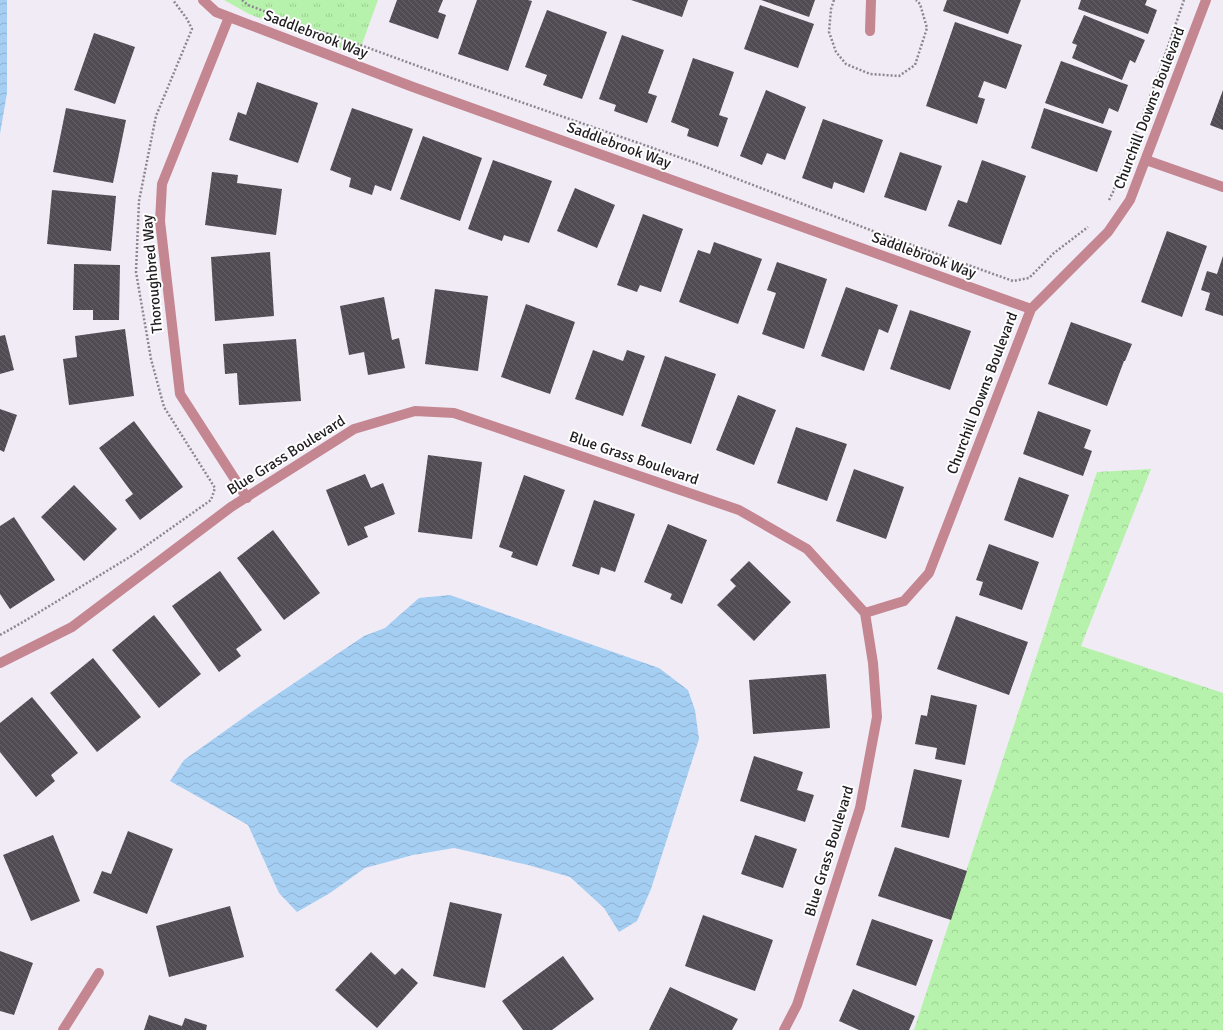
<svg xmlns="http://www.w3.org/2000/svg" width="1223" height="1030" font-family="Signika,sans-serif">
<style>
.forest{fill:url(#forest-crowns)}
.park{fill:url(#park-tufts)}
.water{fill:url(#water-waves)}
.building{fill:url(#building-back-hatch)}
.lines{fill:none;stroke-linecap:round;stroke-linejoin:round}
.path{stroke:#8c878f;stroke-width:2.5;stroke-dasharray:2 2;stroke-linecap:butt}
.street{stroke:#c48690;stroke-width:10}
.labels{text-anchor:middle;stroke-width:4;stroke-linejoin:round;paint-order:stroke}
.street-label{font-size:15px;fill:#201d21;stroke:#fff}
</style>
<defs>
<pattern id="forest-crowns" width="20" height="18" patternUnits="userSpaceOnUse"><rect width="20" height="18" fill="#b7f2ac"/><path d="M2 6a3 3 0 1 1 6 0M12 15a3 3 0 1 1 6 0" fill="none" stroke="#9dcf94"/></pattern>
<pattern id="park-tufts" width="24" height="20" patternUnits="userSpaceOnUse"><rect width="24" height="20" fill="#b7f2ac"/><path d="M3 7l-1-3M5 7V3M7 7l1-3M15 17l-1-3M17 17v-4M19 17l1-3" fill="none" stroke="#9dcf94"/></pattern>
<pattern id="water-waves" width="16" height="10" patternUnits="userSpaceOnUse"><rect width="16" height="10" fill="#a5cef3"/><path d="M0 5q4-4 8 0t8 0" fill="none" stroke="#8eb0d0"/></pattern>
<pattern id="building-back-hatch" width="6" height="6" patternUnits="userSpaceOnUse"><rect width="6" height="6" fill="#514b54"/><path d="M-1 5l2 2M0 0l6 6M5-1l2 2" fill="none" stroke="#666169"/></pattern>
</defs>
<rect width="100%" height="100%" fill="#f1ebf6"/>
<path class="forest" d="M1151 469 1081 646 1223 693V1030H914L1097 472Z"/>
<path class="park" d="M224 0H378L358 55 295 32 249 14Z"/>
<path class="water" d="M0 0H7V93L0 134Z
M450 595 659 668 688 690 695 710 699 739 651 889 637 921 619 932 604 908 570 877 528 865 454 848 413 855 365 868 330 893 297 912 279 893 248 825 170 781 184 760 260 706 364 636 385 628 419 598Z"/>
<path class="building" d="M397 0H443L438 12 446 15 438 39 389 22Z
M477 0H528L532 1 508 71 458 54Z
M631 0H688L682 17Z
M761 0H815L809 17Z
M947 0H1021L1008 34 943 11Z
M1081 0H1147L1145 5 1157 10 1148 34 1078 9Z
M760 5 814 24 798 68 744 49Z
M547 10 607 32 582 99 543 85 547 75 525 67Z
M1084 15 1145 40 1135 63 1130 60 1122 80 1072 58 1077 45 1072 43Z
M955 22 1022 45 1006 89 984 81 978 97 985 99 977 124 926 106Z
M94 33 135 47 115 104 74 90Z
M622 35 664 50 648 93 657 96 647 123 614 111 616 105 599 99Z
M693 58 734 72 719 115 728 118 718 147 687 136 689 129 671 122Z
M1061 61 1128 85 1118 112 1109 108 1103 124 1045 103Z
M257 82 318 103 298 163 229 140 238 112 246 115Z
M766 90 806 107 785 160 767 153 762 165 740 156Z
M1223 90V130L1210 125Z
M66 108 126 120 113 183 53 172Z
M352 108 413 129 391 191 375 185 372 195 349 187 351 178 330 170Z
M1044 108 1112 131 1097 172 1031 148Z
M823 119 883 140 864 193 834 182 832 189 802 178Z
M423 136 482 158 460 221 400 199Z
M900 152 942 166 926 211 884 197Z
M493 160 552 181 529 243 504 235 502 241 468 229Z
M982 160 1026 176 1001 245 948 226 958 200 967 203Z
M212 172 238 175 237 183 282 189 276 235 205 225Z
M575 188 615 205 597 248 557 231Z
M52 190 116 196 111 251 47 244Z
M643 214 683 229 661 292 640 285 637 292 617 285Z
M1167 231 1207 246 1182 317 1141 302Z
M714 242 762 259 738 324 679 302 698 250 710 254Z
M270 252 274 316 215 321 211 257Z
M1223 256V316L1205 310 1210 293 1201 290 1207 271 1217 274Z
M777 262 827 279 804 349 762 334 776 293 767 290Z
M74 264 120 265 119 320H93V310H73Z
M846 287 898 305 888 333 879 329 864 371 821 356Z
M435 289 488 296 478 371 425 364Z
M384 297 392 340 399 338 405 368 368 375 364 352 349 355 340 306Z
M526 304 575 322 550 394 501 377Z
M910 310 971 331 950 390 890 369Z
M1071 322 1132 344 1125 361H1124L1107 406 1048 384Z
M125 329 134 396 69 405 63 359 77 357 75 336Z
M5 335 14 370 0 374V336Z
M296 339 301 401 239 405 237 373 225 374 223 344Z
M593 350 623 361 627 350 645 356 623 416 575 399Z
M665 356 716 374 691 444 641 426Z
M738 395 776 410 754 465 716 450Z
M0 409 17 415 4 452 0 450Z
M1038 411 1091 430 1084 448 1092 451 1083 476 1023 454Z
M134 421 183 487 140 520 125 500 133 494 99 448Z
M796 427 847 444 827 501 777 483Z
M428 455 482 462 472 539 418 532Z
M854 469 904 487 886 539 836 521Z
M365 474 371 488 383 483 395 514 364 527 368 537 348 546 326 490Z
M524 475 565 490 537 566 511 557 513 552 499 547Z
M1019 477 1069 495 1053 538 1004 520Z
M74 485 117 529 84 561 41 517Z
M594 500 635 514 615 572 601 567 599 575 572 566Z
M14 517 55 580 10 609 0 594V526Z
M668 524 707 540 682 604 670 599 672 594 644 582Z
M273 530 320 593 284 620 237 558Z
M989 544 1039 562 1022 610 979 595 983 582 976 580Z
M749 561 791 602 754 641 717 605 736 586 730 580Z
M220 571 262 630 236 649 241 656 219 672 172 606Z
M154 615 201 674 159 708 112 650Z
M956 616 1028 642 1009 695 937 669Z
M93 658 141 717 97 752 50 693Z
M826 674 830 728 753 734 749 680Z
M931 695 977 705 965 765 935 759 937 748 915 744 921 715 927 716Z
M32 697 78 753 51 775 55 781 36 797 0 752V723Z
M754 756 803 772 797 790 814 795 805 822 740 801Z
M914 769 962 780 949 838 901 827Z
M128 831 173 849 147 914 93 893 102 871 111 874Z
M53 835 80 901 31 921 3 855Z
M755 835 797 849 783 888 741 874Z
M895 847 967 871 951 920 878 896Z
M450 902 502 914 485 988 433 976Z
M230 906 244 957 169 977 156 926Z
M703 915 773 940 755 991 685 966Z
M872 919 933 940 916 986 856 965Z
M0 951 33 963 14 1015 0 1011Z
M371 952 395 975 402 968 418 983 377 1028 335 990Z
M563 956 594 999 552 1030H523L502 1001Z
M670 987 738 1019 732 1030H649Z
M853 989 915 1016 909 1030H859L839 1021Z
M149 1015 182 1026 185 1018 207 1025 206 1030H144Z"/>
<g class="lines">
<path class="path" d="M242 0 248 5 269 13
M834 0 831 9 829 32 836 52 846 64 870 74 899 76 915 65 927 28 920 4 916 0
M307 28 333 35 426 69 693 162 873 231 1013 281 1029 278 1054 253 1088 227
M1109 200 1113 192 1156 81 1184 0
M0 635 23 622 133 555 211 500 215 488 164 407 151 359 136 272 139 201 156 116 192 29 187 19 173 0"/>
<path class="street" d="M203 0 216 12 413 87 1031 309
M229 17 162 184 160 221 180 394 247 498
M870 31 871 0
M1146 160 1223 187
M865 613 904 601 929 573 1031 309 1108 232 1130 200 1206 0
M0 663 72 627 231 507 354 429 415 411 454 413 739 510 807 549 865 613 873 663 877 717 860 808 797 1005 784 1030
M63 1030 99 973"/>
</g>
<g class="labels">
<g class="street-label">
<text transform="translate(316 34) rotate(21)" y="5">Saddlebrook Way</text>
<text transform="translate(1149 108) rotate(-69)" y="5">Churchill Downs Boulevard</text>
<text transform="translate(619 145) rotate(20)" y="5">Saddlebrook Way</text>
<text transform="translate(924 255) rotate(20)" y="5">Saddlebrook Way</text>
<text transform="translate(152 274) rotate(-95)" y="5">Thoroughbred Way</text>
<text transform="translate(982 393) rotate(-69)" y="5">Churchill Downs Boulevard</text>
<text transform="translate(286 455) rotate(-32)" y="5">Blue Grass Boulevard</text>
<text transform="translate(634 458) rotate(19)" y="5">Blue Grass Boulevard</text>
<text transform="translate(829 851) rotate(-73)" y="5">Blue Grass Boulevard</text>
</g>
</g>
</svg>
